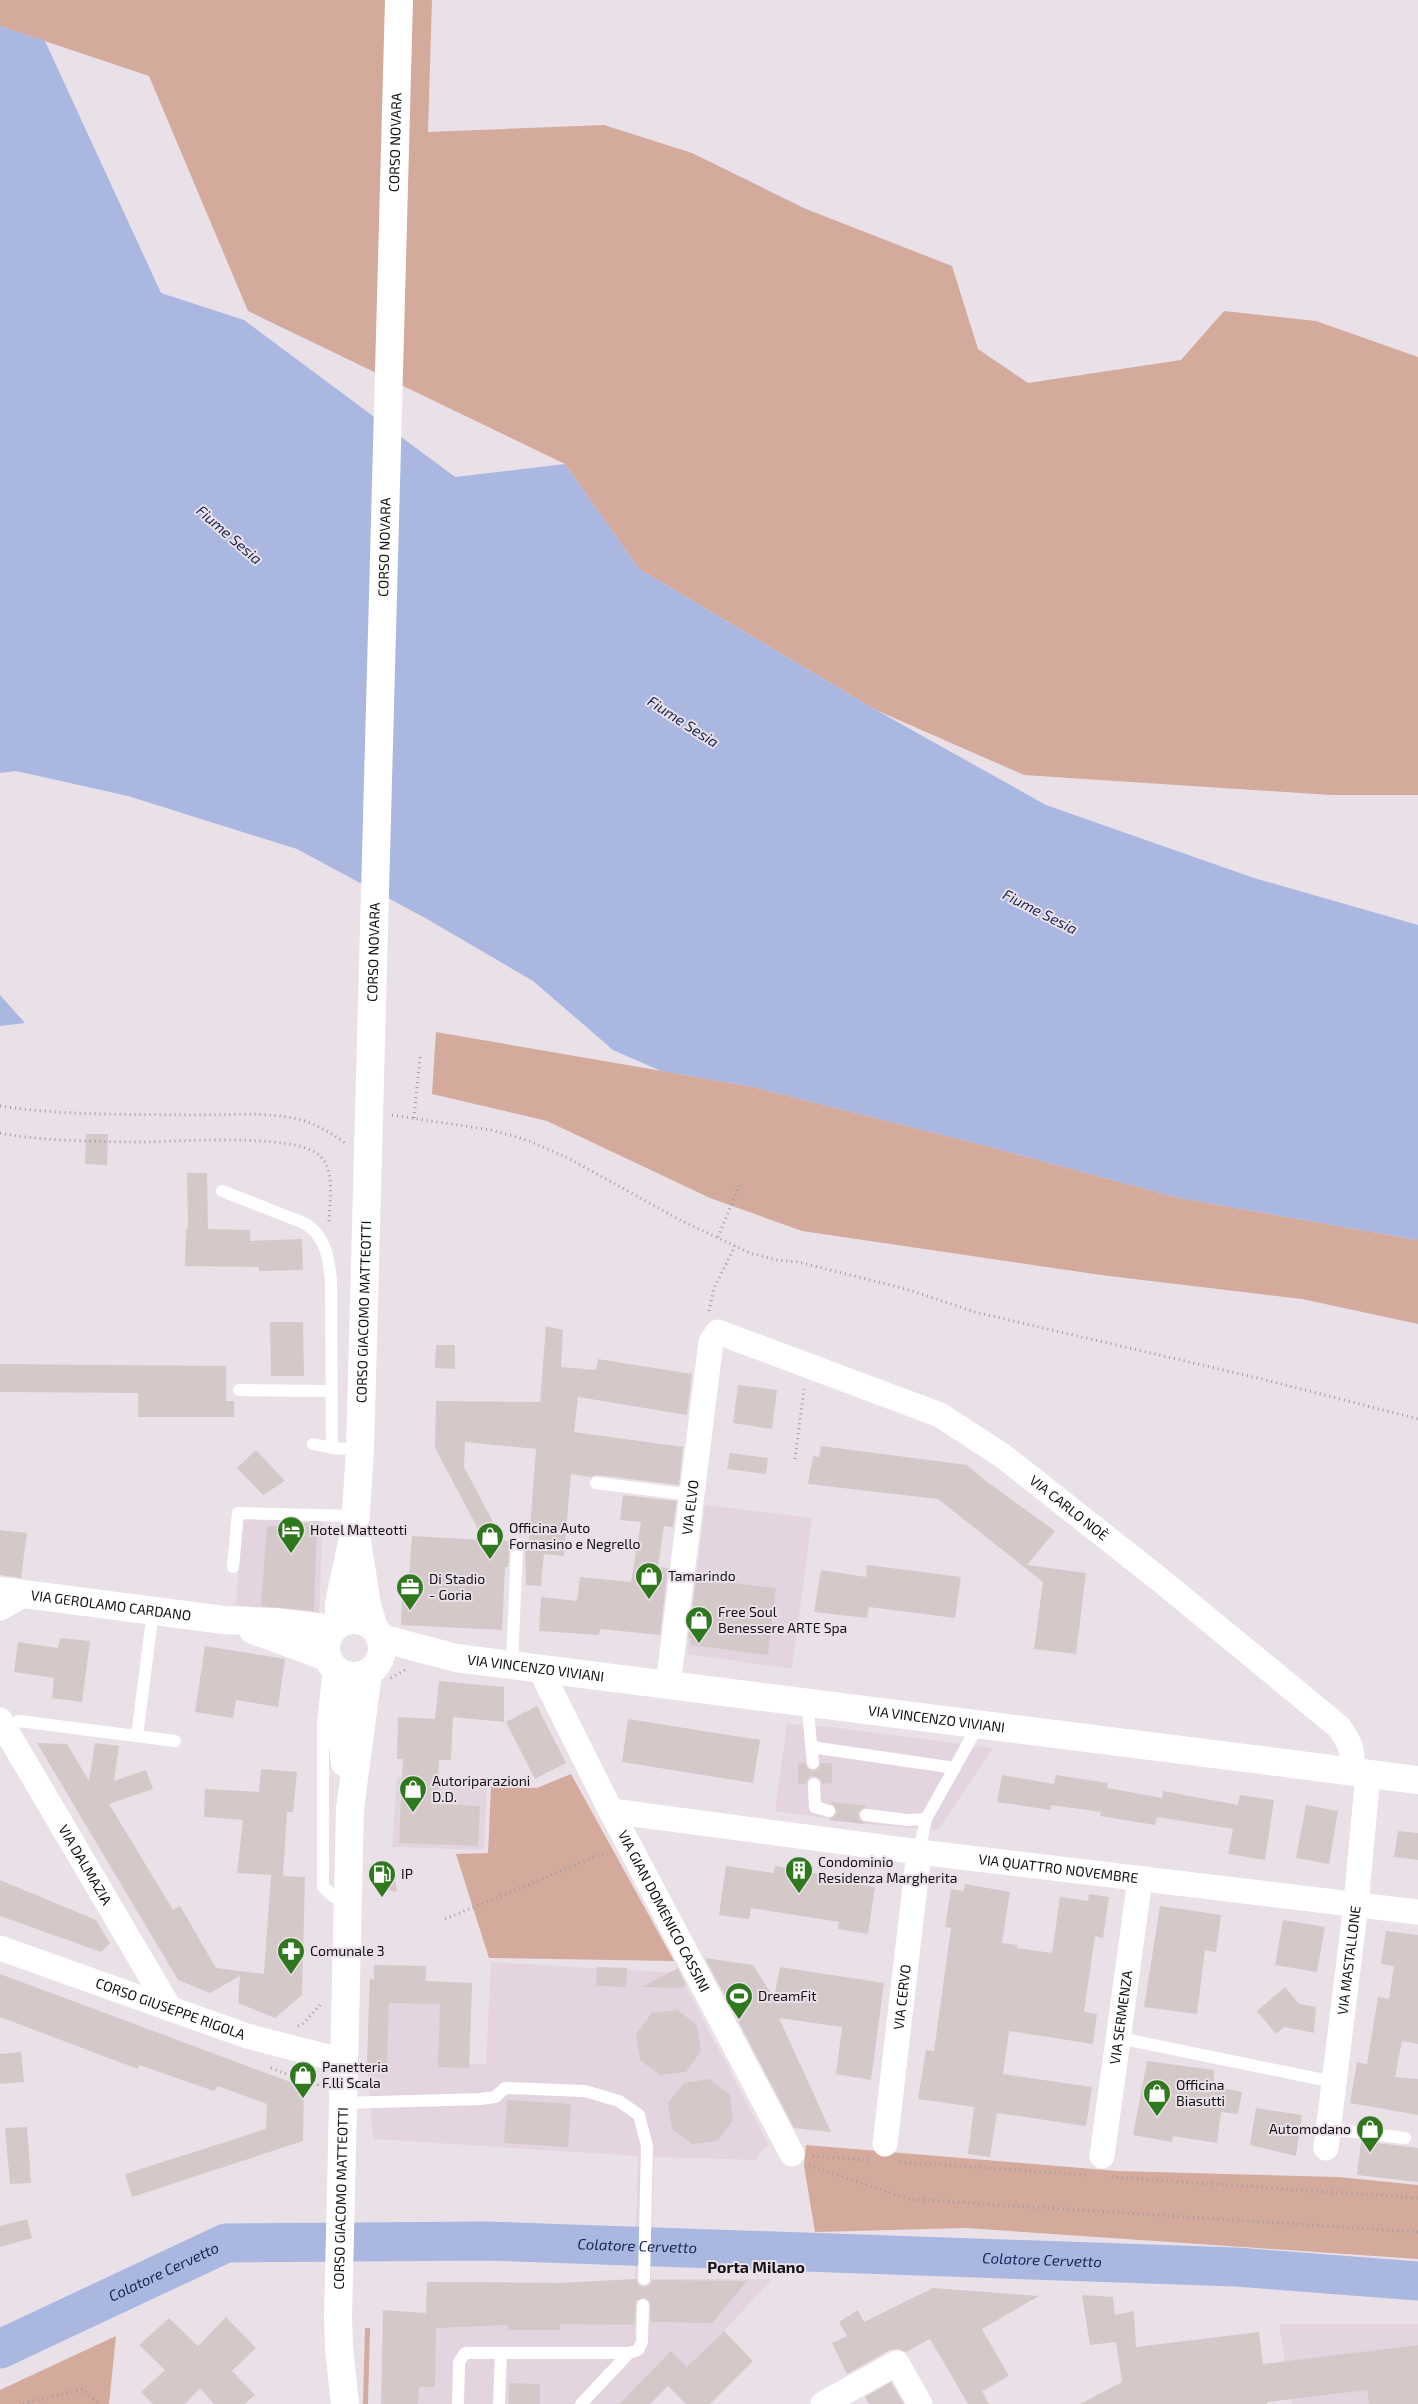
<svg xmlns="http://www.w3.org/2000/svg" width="1418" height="2404" font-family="'Exo 2',sans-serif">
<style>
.built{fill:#e4d4df}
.green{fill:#d3aa9b}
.water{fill:#a9b7e1}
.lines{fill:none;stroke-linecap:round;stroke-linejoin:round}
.river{stroke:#a9b7e1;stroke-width:39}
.building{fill:#d4c8c9}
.path{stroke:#a29ba1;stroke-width:3;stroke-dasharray:1 4;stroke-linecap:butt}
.lane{stroke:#fff;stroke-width:12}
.street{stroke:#fff;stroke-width:25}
.secondary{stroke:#fff;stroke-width:28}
.labels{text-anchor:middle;stroke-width:4;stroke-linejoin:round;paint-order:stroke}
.street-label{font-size:14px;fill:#141114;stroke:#eae1e8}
.poi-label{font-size:14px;fill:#141114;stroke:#eae1e8;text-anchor:start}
.water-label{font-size:15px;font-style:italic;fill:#192456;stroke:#eae1e8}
.quarter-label{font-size:16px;font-weight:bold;fill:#141114;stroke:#eae1e8}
</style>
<rect width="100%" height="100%" fill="#eae1e8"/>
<path class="built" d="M705 1505 812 1518 792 1669 687 1654Z
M243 1516 323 1521 319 1614 236 1605Z
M787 1724 832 1727 993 1748 938 1830 865 1824 775 1811Z
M397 1777 487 1784 484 1850 392 1847Z
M491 1962 679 1973 768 2144 755 2160 654 2157 651 2279H772L724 2331 650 2404H381L425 2327 427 2282 561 2283 635 2279 638 2156 373 2139 367 2063 370 1979H374V1965L426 1966V1981L472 1983 469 2064H486Z
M1279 2324H1418V2404H1292Z"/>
<path class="green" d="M0 0H432L428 132 604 125 692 153 806 209 952 266 978 349 1028 383 1181 360 1224 311 1316 321 1418 357V795H1331L1024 775 876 710 639 569 565 464 248 311 149 76 0 26Z
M436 1032 749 1086 983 1145 1179 1198 1418 1240V1324L1302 1299 1101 1275 802 1231 710 1198 547 1121 432 1094Z
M571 1774 674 1961 489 1958 456 1854 488 1853 491 1787 537 1788Z
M806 2145 1117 2171 1338 2177 1418 2185V2259L966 2228 815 2232 804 2166Z
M365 2328H370L368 2404H363Z
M116 2336 109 2404H0V2390Z"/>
<path class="water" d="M0 26 45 41 161 293 244 320 455 477 565 464 639 569 876 710 1046 805 1254 878 1418 925V1240L1179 1198 983 1145 749 1086 661 1071 613 1050 533 981 427 919 297 849 128 796 16 771 0 773Z
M0 995 25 1023 0 1026Z"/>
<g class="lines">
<path class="river" id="s1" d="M0 2349 226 2243 486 2241 1236 2267 1418 2281"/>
</g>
<path class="building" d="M86 1134H108L107 1165 85 1164Z
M187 1173H207L208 1229 250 1230V1241L302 1239 303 1270 259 1271V1267L185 1266 186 1229H188Z
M270 1322H303L304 1376H271Z
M546 1326 563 1330 561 1367 596 1370 598 1359 692 1374 687 1415 578 1397 574 1432 683 1447 679 1485 597 1475 591 1477 571 1474 564 1556 544 1554 541 1586 526 1585 525 1542H529L536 1449 465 1442 464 1467 503 1541H510L508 1567H505L502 1630 401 1625 403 1574H409L412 1536 484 1540 435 1448 436 1401 540 1402Z
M436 1345H455V1369L435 1368Z
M0 1364 226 1366V1401H234V1417H138V1393L0 1392Z
M738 1385 777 1390 772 1429 733 1423Z
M821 1446 967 1465 982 1478 1055 1531 1027 1565 1086 1573 1076 1654 1034 1649 1043 1582 938 1499 808 1484 813 1456 819 1457Z
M256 1450 285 1481 263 1495 237 1468Z
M730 1453 768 1458 766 1474 727 1469Z
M623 1495 677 1501 673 1527 664 1526 658 1567 668 1568 660 1635 600 1629 599 1635 539 1631 541 1597 577 1601 580 1577 631 1582 641 1522 620 1520Z
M289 1523H317L314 1611 261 1606 267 1526 292 1527Z
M0 1530 27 1533 21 1578 0 1575Z
M867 1565 961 1577 955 1618 869 1607 867 1618 814 1612 821 1570 866 1577Z
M696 1579 776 1588 768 1655 691 1645V1638H688Z
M60 1638 90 1641 82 1702 52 1698 54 1678 14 1672 18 1642 58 1648Z
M205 1646 285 1659 278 1707 236 1700 233 1718 195 1712Z
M439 1681 504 1687V1722L453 1717 451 1760H439L437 1804 480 1806 478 1846 399 1843 403 1759H397L398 1717 435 1719Z
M537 1706 566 1763 535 1779 506 1722Z
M628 1719 760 1740 753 1783 622 1762Z
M37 1743 67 1744 89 1781 95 1743 119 1746 114 1781 146 1770 153 1789 109 1804 173 1910 180 1906 216 1968 264 1974 271 1875 237 1873 243 1820 204 1817 205 1789 259 1792 261 1769 297 1772 293 1812H287L283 1876 305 1877 302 1995 275 2018 238 2003 240 1976 210 1993 178 1980Z
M798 1763H805L807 1768 813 1771 818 1769 821 1763H832V1783L822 1784 821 1779 814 1776 809 1777 806 1784H798Z
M1002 1775 1054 1784 1056 1775 1108 1783 1107 1788 1162 1798 1163 1791 1238 1805 1240 1795 1274 1800 1265 1860 1228 1854 1233 1829 1157 1817 1155 1825 1100 1816 1101 1812 1051 1805V1810L997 1802Z
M830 1802 867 1806 860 1810 858 1814 859 1819 865 1824 828 1820 834 1817 837 1813 835 1806Z
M1306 1805 1338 1811 1329 1864 1296 1858Z
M1398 1831 1418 1833V1860L1394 1857Z
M726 1866 774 1873 775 1866 830 1876 829 1880 875 1887 868 1934 838 1929 839 1922 751 1908 749 1919 719 1915Z
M387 1867 394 1874 397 1892 380 1888 375 1881 378 1870Z
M0 1880 96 1920 110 1943 101 1952 0 1916Z
M965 1884 1010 1892 1002 1943 1017 1945V1948L1052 1953 1060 1897 1088 1901 1089 1894 1109 1897 1103 1938 1095 1936 1084 2012 1097 2014 1093 2044 1009 2031 1003 2074 1092 2087 1086 2126 997 2113 990 2157 968 2154 974 2107 918 2099 926 2050 934 2051 951 1928 945 1927 951 1889 964 1891Z
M1160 1906 1221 1915 1216 1952 1205 1950 1197 2014 1144 2007Z
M1283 1920 1325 1927 1317 1972 1275 1965Z
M1386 1931 1418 1935V2044L1402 2041 1395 2077 1418 2079V2115L1350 2103 1357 2062 1367 2064 1378 1997 1389 1999 1394 1966 1381 1964Z
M705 1958 753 1965 774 1998 780 1967 884 1983 871 2080 836 2074 842 2027 779 2018 831 2132 794 2128Z
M374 1965 426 1966 425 1981 472 1983 469 2068 438 2067 440 2004 389 2003 387 2063H367L370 1979 374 1980Z
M597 1967 627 1968 626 1987 596 1986Z
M678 1968 686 1985 680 1988 642 1987Z
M0 1974 304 2087 303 2141 132 2197 125 2174 266 2129 267 2104 218 2086 214 2091 139 2065 138 2069 0 2017Z
M1285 1987 1299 2004 1316 2007 1314 2033 1284 2027 1276 2034 1257 2011Z
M677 2010 697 2025 701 2051 686 2072 660 2075 640 2060 636 2034 652 2013Z
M21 2052 24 2082 0 2084V2054Z
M1147 2061 1214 2070V2086L1242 2092 1238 2114 1221 2112 1217 2143 1173 2136 1172 2142 1133 2135Z
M709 2079 730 2095 733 2120 718 2141 692 2144 672 2129 668 2103 684 2083Z
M507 2100 571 2104 568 2147 504 2143Z
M1256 2108 1302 2115 1296 2156 1250 2145Z
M27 2127 31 2183 10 2184 5 2128Z
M1361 2141 1418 2148V2182L1357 2175Z
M27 2219 32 2238 0 2247V2226Z
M636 2279 639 2286 644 2287 651 2284 652 2280 747 2281 712 2323 651 2322 650 2302 643 2297 636 2301 634 2325 560 2324V2330H508V2325L436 2328 435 2387H419L418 2404H381L383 2310 426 2313 427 2282 561 2283Z
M933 2288 1039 2296 982 2329 1009 2376 982 2391 989 2404H968L930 2339 906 2352 898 2349 890 2350 847 2374 832 2343 847 2336 839 2322 858 2310 864 2322Z
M1082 2295 1113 2297 1115 2315 1134 2311 1136 2347 1259 2332 1263 2364 1418 2345V2404H1369L1367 2390 1267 2402V2404H1080L1122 2382 1116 2342 1090 2345Z
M226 2317 256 2348 232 2371 255 2395 245 2404H214L200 2388 185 2404H153L141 2392 165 2370 139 2345 169 2318 198 2346Z
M724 2331 753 2361 710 2404H686L668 2386 650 2404H619L671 2351 687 2367Z
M891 2382 904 2404H869L865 2397Z
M509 2383 540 2384V2404H509Z"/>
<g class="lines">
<path class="path" d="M0 1106C66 1116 132 1114 198 1115 233 1115 271 1111 305 1121 320 1126 332 1134 345 1143
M392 1115 491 1130 527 1140 568 1158 680 1220 750 1253 776 1260 798 1262 906 1289 975 1312 1262 1379 1418 1419
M414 1118 420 1057
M0 1133C42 1141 86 1141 129 1142 167 1143 295 1131 320 1156 336 1171 329 1203 329 1222
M718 1237 740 1184
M709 1311 714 1288 735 1246
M795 1459 804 1389
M391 1678 405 1670
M445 1919 607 1852
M298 2026 304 2023 321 2004
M271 2068 310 2083
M310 2078 320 2087
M813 2156 869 2160
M900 2162 1088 2175
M809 2165 908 2199 1418 2232
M1112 2177 1418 2198
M23 2404 82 2389 99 2404"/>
<path class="lane" d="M222 1191 304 1223C326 1236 329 1258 331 1282L332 1448
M239 1390 331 1391
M313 1444 332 1448 360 1450
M596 1483 692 1495
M233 1567 238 1513 356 1516
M512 1665 517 1544
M328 1676 323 1723V1887L334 1897 347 1899
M807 1702 813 1763
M5 1729 19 1721 175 1741
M137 1736 153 1611
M811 1747 955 1768
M814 1784 815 1807 829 1811
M866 1815 907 1820 926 1819 979 1724
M919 1852 926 1819
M1119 2038 1334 2082
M343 2103 480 2099 495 2097 505 2088 585 2091 619 2101 639 2115 647 2146 644 2279
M1329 2129 1405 2138
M458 2404 459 2362 465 2353H629L638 2350 642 2342 643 2305
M499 2404 501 2353
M581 2404 629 2353"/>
<g class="street">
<path d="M0 1608 25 1594"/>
<path id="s2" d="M540 1669 611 1811 792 2154"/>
<path id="s3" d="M668 1685 711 1342 718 1332 940 1415 1003 1456 1159 1579 1339 1727C1351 1745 1354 1750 1351 1771"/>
<path id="s4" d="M0 1720 170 2009"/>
<path id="s5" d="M611 1811 919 1852 1418 1912"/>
<path id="s6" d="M0 1948 247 2036 344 2061"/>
<path id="s7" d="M885 2144 919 1852"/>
<path id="s8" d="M1326 2148 1356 1904 1368 1774"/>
<path id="s9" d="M1102 2156 1140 1879"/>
<path d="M823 2404 897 2363 920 2404"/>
</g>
<g class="secondary">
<path d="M357 1541 367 1605 374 1628"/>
<path id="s10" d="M0 1591 224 1620 276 1622 333 1629"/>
<circle cx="354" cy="1648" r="28"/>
<path id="s11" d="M339 1624V1604L355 1528 360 1450 399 0"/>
<path d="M253 1630 327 1657"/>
<path id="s12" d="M381 1638 456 1658 1418 1780"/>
<path d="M340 1673 341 1724 345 1763"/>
<path id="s13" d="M345 2404 339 2348 338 2318 350 1809 368 1673"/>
</g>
</g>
<defs>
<g id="hotel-pin" transform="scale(1.4375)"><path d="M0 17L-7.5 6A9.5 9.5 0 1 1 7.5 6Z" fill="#2f781d" stroke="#eae1e8"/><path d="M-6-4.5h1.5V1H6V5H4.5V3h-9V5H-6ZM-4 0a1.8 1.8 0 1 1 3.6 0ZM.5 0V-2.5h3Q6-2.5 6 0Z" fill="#fff"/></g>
<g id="shop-pin" transform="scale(1.4375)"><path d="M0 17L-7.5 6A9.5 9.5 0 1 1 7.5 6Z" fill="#2f781d" stroke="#eae1e8"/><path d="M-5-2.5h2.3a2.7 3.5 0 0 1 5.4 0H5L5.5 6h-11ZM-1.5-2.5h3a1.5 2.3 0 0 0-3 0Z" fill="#fff"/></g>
<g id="office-pin" transform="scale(1.4375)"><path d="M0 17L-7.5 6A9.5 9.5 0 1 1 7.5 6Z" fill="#2f781d" stroke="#eae1e8"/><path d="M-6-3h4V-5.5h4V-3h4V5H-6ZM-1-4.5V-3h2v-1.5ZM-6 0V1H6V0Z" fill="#fff"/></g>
<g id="building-pin" transform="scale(1.4375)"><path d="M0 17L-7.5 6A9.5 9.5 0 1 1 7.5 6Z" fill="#2f781d" stroke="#eae1e8"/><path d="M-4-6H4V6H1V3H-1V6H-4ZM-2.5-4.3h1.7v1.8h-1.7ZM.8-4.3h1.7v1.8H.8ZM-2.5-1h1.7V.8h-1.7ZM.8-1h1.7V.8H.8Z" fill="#fff"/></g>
<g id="fuel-pin" transform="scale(1.4375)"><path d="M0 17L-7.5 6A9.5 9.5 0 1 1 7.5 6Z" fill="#2f781d" stroke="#eae1e8"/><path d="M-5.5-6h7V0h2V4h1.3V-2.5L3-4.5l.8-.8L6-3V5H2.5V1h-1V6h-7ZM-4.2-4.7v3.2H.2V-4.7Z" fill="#fff"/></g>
<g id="pharmacy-pin" transform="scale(1.4375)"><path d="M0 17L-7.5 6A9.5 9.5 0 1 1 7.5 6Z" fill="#2f781d" stroke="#eae1e8"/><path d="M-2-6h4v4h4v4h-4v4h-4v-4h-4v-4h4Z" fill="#fff"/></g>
<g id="stadium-pin" transform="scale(1.4375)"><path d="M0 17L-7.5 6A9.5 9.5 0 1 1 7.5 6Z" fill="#2f781d" stroke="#eae1e8"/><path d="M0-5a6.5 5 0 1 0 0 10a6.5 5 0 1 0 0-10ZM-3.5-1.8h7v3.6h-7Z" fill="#fff"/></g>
</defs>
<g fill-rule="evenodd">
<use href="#hotel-pin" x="291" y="1530"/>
<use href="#shop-pin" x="490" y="1536"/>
<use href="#shop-pin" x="649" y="1576"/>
<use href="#office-pin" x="410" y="1587"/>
<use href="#shop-pin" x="699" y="1620"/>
<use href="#shop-pin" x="413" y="1789"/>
<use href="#building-pin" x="799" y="1870"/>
<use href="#fuel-pin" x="382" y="1874"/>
<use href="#pharmacy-pin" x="291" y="1951"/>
<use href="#stadium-pin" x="739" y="1996"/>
<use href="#shop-pin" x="303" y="2075"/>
<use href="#shop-pin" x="1157" y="2093"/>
<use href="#shop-pin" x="1370" y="2129"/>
</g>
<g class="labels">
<g class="street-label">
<text dy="5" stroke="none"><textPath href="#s11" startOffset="1484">CORSO NOVARA</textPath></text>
<text dy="5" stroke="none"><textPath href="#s11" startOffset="1079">CORSO NOVARA</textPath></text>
<text dy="5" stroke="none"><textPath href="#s11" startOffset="674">CORSO NOVARA</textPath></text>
<text dy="5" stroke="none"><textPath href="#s11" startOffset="314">CORSO GIACOMO MATTEOTTI</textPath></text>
<text dy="5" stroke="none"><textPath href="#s3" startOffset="179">VIA ELVO</textPath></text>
<text dy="5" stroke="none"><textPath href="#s3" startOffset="754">VIA CARLO NOÈ</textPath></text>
<text dy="5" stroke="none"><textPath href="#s10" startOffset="112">VIA GEROLAMO CARDANO</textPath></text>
<text dy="5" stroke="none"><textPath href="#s12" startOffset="158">VIA VINCENZO VIVIANI</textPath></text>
<text dy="5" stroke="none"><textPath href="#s12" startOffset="562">VIA VINCENZO VIVIANI</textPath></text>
<text dy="5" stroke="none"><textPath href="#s4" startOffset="168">VIA DALMAZIA</textPath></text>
<text dy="5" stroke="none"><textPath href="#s5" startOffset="451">VIA QUATTRO NOVEMBRE</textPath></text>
<text dy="5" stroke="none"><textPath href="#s2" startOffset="272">VIA GIAN DOMENICO CASSINI</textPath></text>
<text dy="5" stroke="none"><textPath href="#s8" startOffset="189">VIA MASTALLONE</textPath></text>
<text dy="5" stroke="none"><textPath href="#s7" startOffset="148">VIA CERVO</textPath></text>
<text dy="5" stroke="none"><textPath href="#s6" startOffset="181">CORSO GIUSEPPE RIGOLA</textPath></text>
<text dy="5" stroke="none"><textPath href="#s9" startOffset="140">VIA SERMENZA</textPath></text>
<text dy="5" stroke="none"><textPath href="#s13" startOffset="206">CORSO GIACOMO MATTEOTTI</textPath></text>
</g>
<g class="poi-label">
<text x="509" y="1533">Officina Auto<tspan x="509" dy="16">Fornasino e Negrello</tspan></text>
<text x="310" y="1535">Hotel Matteotti</text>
<text x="668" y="1581">Tamarindo</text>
<text x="429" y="1584">Di Stadio<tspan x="429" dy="16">- Goria</tspan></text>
<text x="718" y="1617">Free Soul<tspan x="718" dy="16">Benessere ARTE Spa</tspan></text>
<text x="432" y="1786">Autoriparazioni<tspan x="432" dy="16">D.D.</tspan></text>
<text x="818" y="1867">Condominio<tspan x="818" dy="16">Residenza Margherita</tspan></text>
<text x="401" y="1879">IP</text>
<text x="310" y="1956">Comunale 3</text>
<text x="758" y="2001">DreamFit</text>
<text x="322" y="2072">Panetteria<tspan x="322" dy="16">F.lli Scala</tspan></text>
<text x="1176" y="2090">Officina<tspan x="1176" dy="16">Biasutti</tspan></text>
<text x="1351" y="2134" text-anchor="end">Automodano</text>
</g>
<g class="water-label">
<text transform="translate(229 535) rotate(41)" y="5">Fiume Sesia</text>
<text transform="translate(683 722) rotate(33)" y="5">Fiume Sesia</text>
<text transform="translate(1040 912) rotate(27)" y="5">Fiume Sesia</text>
<text dy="5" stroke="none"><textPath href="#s1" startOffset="661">Colatore Cervetto</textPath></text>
<text dy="5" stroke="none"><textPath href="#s1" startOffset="1066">Colatore Cervetto</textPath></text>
<text dy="5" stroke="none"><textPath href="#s1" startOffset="181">Colatore Cervetto</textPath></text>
</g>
<g class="quarter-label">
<text x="756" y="2273">Porta Milano</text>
</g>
</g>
</svg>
